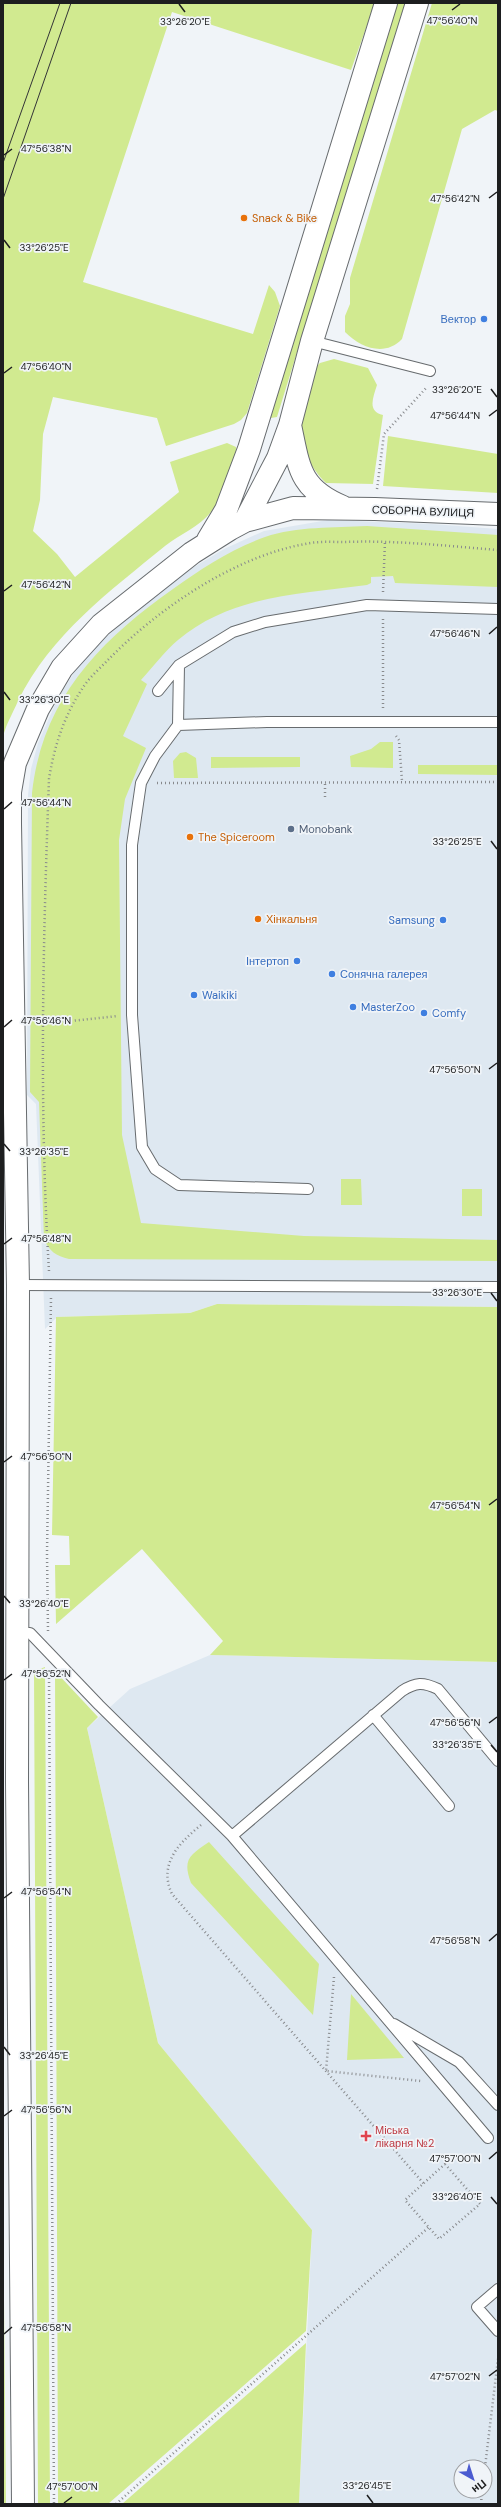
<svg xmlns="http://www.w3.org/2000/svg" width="501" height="2507" font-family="'DM Sans',sans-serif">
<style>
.built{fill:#dee8f1;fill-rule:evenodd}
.green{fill:#d1ea90}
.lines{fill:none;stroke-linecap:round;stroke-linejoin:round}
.lane-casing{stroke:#676b6e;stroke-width:12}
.secondary-casing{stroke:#676b6e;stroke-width:24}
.path{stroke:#888a8d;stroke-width:2.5;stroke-dasharray:1 3;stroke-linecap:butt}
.lane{stroke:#fff;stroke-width:10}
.secondary{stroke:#fff;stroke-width:22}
.tram{stroke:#343537;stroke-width:1}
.ticks{fill:none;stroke:#1d1e1f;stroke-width:1.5}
.food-dot{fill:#e8710a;stroke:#f0f4f8;stroke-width:1.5}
.shop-dot{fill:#3f7fe0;stroke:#f0f4f8;stroke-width:1.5}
.service-dot{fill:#5c6f8a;stroke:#f0f4f8;stroke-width:1.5}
.health-dot{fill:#e0444e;stroke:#f0f4f8;stroke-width:1.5}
.labels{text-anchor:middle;stroke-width:3.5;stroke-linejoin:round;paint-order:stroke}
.food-label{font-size:11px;fill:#c56008;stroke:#f0f4f8;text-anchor:start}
.shop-label{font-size:11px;fill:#366cbe;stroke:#f0f4f8;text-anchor:start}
.street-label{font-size:11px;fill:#1d1e1f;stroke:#f0f4f8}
.service-label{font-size:11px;fill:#4e5e75;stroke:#f0f4f8;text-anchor:start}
.health-label{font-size:11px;fill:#be3a42;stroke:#f0f4f8;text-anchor:start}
.ticks-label{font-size:10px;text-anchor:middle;fill:#1d1e1f;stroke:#f0f4f8;stroke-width:3.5;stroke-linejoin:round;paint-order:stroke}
</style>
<rect width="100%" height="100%" fill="#f0f4f8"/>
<path class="built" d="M328 520 432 524 498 529V1307L217 1304 190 1313 57 1317 45 1329 36 1104 27 1095 28 795 31 769 38 743 57 700 77 668 97 645 151 598 189 570 224 549 264 531Z
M210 1655 498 1662V2504H299L312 2230 158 2043 87 1728 130 1689ZM461 2467H485V2491H461Z"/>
<path class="green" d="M3 3H375L351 70 172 12 83 282 253 334 269 285 275 292 280 306 247 413 241 420 234 424 166 446 157 418 53 397 43 434 40 500 33 531 57 554 75 577 179 492 170 462 227 443 236 447 237 451C230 471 224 495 211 512 199 527 180 534 165 546 109 592 51 634 18 701 13 713 6 724 3 737Z
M396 3H405L277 417 271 418 270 415Z
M432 3H498V111L495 110 462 129 402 339C385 357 361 348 345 332V316L350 304V278Z
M334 359 368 368 377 385C373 398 367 411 383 415L373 484 326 483C312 470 299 446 300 427 301 408 310 387 314 369L320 363Z
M388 436 498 454V493L383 486Z
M367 526 498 535V587L395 583 393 576 371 577V583L367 585C301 594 232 595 178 640 165 651 153 667 141 680L147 684 123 736 146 748 125 799 119 840 122 1135 141 1223 304 1236 498 1240V1261L69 1259C56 1256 49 1251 44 1239L39 1102 30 1092 32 793C42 700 99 641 173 589 202 568 231 549 265 537 297 526 334 528 367 526Z
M380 742H393V768L351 767 350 756 371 749Z
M186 752 196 758 198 778H174L173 761 180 753Z
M211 757H300V767L211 768Z
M418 765H498V775L418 774Z
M341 1179H361L362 1205H341Z
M462 1189H482V1216H462Z
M217 1304 498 1307V1662L210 1655 223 1641 142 1549 56 1624 55 1565H70L69 1536 52 1535 56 1317 190 1313Z
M45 1667 50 2504H38L34 1671Z
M55 1671 98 1717 87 1728 158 2043 312 2230 306 2331 108 2504H58Z
M209 1842 319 1964 313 2015 191 1883C182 1859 190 1855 209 1842Z
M351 1994 404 2058 347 2060Z
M3 2197 6 2504H3Z
M306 2343 299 2504H122Z"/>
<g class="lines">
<g class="lane-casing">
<path id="lane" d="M312 341 430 371
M179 665 178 725 267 722H498
M158 691 179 665 233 632 265 622 367 605 498 609
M178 725 155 756 141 783 132 845V1015L142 1147 155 1169 179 1185 308 1189
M18 1285 498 1287
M17 1633H30L99 1705 232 1836 488 2138
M373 1715 449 1806
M232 1836 402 1691C416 1682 423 1682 438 1689L498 1761
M394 2024 459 2062 498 2105
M498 2289 477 2307 498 2331"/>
</g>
<g class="secondary-casing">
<path id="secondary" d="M290 425C299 467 299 489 343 507
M245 521 278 458 290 425 312 341 417 3
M208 540 226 510 249 449 386 3
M23 2504 17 1782 18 1285 10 824V792L15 763 38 709 62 668 101 625 192 553 230 529 245 521 293 508 375 509 498 514"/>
</g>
<path class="path" d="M377 489 384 434 427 387
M383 592 385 541
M383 619V708
M396 736 399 740 402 781
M157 783 498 782
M325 797V782
M43 1024 118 1016
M49 1271C39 1107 43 943 49 779 54 747 64 716 82 689 88 679 98 670 106 662 156 610 233 557 305 544 318 541 332 542 345 542 396 540 447 546 498 550
M48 1631 47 1553 51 1298
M49 1674 54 2504
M201 1825C179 1843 158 1864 172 1894L424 2184
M334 1977 326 2071 421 2081
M445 2164 480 2204 439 2239 405 2200Z
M485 2467 498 2359
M116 2504 429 2227
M481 2504 482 2491"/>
<use href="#lane" class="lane"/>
<use href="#secondary" class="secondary"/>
<path class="tram" d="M3 163 60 3
M3 199 71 3"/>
</g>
<path class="ticks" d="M179 4 185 12M452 10 460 4M4 155 12 149M489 198 497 192M4 240 10 248M4 373 12 367M491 389 497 397M489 416 497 410M4 591 12 585M489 634 497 627M4 692 10 700M4 809 12 802M491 841 497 849M4 1027 12 1020M489 1069 497 1063M4 1144 10 1151M4 1244 12 1238M491 1293 497 1301M4 1462 12 1456M489 1505 497 1499M4 1596 10 1603M4 1680 12 1674M489 1723 497 1717M491 1745 497 1752M4 1898 12 1892M489 1941 497 1934M4 2047 10 2055M4 2116 12 2110M489 2159 497 2152M491 2197 497 2204M4 2334 12 2327M489 2376 497 2370M367 2495 373 2503M64 2503 72 2497"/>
<g class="food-dot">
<circle cx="244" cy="218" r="4"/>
<circle cx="190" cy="837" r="4"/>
<circle cx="258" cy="919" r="4"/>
</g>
<g class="shop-dot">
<circle cx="484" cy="319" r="4"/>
<circle cx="443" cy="920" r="4"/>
<circle cx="297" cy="961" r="4"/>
<circle cx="332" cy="974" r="4"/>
<circle cx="194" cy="995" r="4"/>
<circle cx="353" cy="1007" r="4"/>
<circle cx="424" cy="1013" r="4"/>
</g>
<circle class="service-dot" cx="291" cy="829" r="4"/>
<path class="health-dot" d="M364 2130h4v4h4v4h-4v4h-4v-4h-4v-4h4z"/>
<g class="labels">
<g class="food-label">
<text x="252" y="222">Snack &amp; Bike</text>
<text x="198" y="841">The Spiceroom</text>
<text x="266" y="923">Хінкальня</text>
</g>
<g class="shop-label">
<text x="476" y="323" text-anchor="end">Вектор</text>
<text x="435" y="924" text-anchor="end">Samsung</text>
<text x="289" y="965" text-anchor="end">Інтертоп</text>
<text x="340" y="978">Сонячна галерея</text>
<text x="202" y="999">Waikiki</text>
<text x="361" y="1011">MasterZoo</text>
<text x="432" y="1017">Comfy</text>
</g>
<g class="street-label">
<text transform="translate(423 511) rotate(2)" y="4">СОБОРНА ВУЛИЦЯ</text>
</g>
<g class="service-label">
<text x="299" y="833">Monobank</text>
</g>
<g class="health-label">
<text x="375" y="2134">Міська<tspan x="375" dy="13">лікарня №2</tspan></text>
</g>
</g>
<g class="ticks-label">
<text x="452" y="24">47°56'40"N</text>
<text x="185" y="25">33°26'20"E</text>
<text x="46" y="152">47°56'38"N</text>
<text x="455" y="202">47°56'42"N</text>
<text x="44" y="251">33°26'25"E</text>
<text x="46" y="370">47°56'40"N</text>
<text x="457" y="393">33°26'20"E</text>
<text x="455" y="419">47°56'44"N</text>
<text x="46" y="588">47°56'42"N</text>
<text x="455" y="637">47°56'46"N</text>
<text x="44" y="703">33°26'30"E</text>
<text x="46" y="806">47°56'44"N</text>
<text x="457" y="845">33°26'25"E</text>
<text x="46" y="1024">47°56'46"N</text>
<text x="455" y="1073">47°56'50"N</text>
<text x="44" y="1155">33°26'35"E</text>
<text x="46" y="1242">47°56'48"N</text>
<text x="457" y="1296">33°26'30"E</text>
<text x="46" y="1460">47°56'50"N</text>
<text x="455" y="1509">47°56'54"N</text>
<text x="44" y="1607">33°26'40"E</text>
<text x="46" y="1677">47°56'52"N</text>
<text x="455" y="1726">47°56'56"N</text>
<text x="457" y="1748">33°26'35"E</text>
<text x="46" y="1895">47°56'54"N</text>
<text x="455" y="1944">47°56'58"N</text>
<text x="44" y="2059">33°26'45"E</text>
<text x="46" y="2113">47°56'56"N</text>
<text x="455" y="2162">47°57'00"N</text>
<text x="457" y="2200">33°26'40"E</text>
<text x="46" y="2331">47°56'58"N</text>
<text x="455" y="2380">47°57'02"N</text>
<text x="367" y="2489">33°26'45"E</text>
<text x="72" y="2490">47°57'00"N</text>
</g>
<rect width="501" height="2507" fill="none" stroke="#1d1e1f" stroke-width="8"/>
<g transform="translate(473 2479) rotate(141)"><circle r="19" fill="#f0f4f8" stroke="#9c9ea1"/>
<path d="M0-3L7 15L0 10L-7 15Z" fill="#4b5bd0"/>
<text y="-6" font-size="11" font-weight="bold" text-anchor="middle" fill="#1d1e1f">Пн</text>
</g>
</svg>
